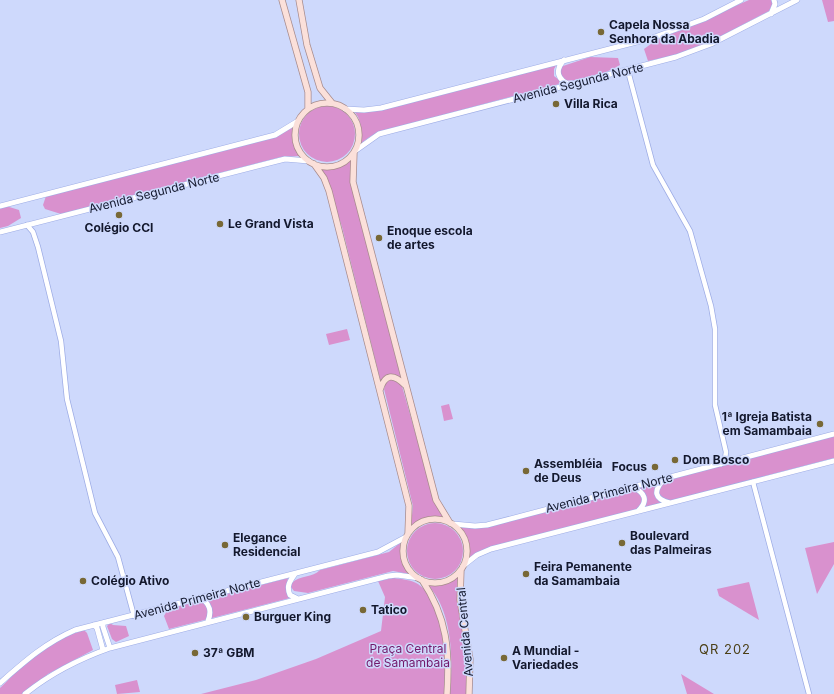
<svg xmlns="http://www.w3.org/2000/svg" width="834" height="694" font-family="Inter,sans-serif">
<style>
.green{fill:#d991ce}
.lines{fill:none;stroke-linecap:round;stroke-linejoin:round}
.tertiary-casing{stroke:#9dace5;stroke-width:6}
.secondary-casing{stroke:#9dace5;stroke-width:6}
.primary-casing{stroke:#a88c8d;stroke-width:7}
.tertiary{stroke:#fff;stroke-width:4.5}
.secondary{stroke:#fff;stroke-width:5}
.primary{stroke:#fbe0da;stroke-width:5.5}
.poi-dot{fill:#786836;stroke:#ced9fc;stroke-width:1.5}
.labels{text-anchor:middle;stroke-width:3;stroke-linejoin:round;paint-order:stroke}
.poi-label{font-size:12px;font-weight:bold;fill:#13182d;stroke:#ced9fc;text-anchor:start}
.street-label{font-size:12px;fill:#13182d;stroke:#ced9fc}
.park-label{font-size:12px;fill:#73186a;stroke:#ced9fc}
.neighbourhood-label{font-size:13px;letter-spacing:1px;fill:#4c4017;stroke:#ced9fc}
</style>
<rect width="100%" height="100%" fill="#ced9fc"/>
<path class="green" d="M749 0H771L773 3 769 11 702 46 676 55 648 61 644 49 655 41Z
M822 0H834V21L828 22Z
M590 57 618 58 620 65C603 74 584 83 565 80L561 76 560 67Z
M557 64 554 69V76L563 83 386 130 371 136 360 144C362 132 362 119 353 110L363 112Z
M299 134a28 28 0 1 1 56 0a28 28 0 1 1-56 0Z
M293 126V143L300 156 281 157 61 214 45 209 43 205 46 196 279 135Z
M351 160V183L401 378 397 376 381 383 342 227 327 180 318 168C331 170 341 167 351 160Z
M6 206 19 210 21 218 8 226 0 228V208Z
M347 329 350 340 329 345 326 334Z
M391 379H396L402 386 435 503 444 517 424 518 411 525 413 506 384 389 386 382Z
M449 404 453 419 444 421 441 406Z
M834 436V458L490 548 469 561C470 548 469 538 460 527H487Z
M407 551a28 28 0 1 1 56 0a28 28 0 1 1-56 0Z
M834 542V564L817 594 805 548Z
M400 543C400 555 401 564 409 574L393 571 308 593 294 591 291 587 292 583C299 575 313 578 320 570L389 552Z
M458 577 457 594 466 635V694H450C453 659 453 614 429 586 440 586 449 585 458 577Z
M288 578 286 589 290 598 169 629 164 616 168 609Z
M394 578C401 579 412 580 418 584 447 604 446 662 444 694H201L256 680 316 659 381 631 385 597 378 581Z
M749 582 759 620 719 596 717 589Z
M110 623 113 625 126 626 129 636 116 642 112 639 107 626Z
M84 630 87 633 93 650 48 674 23 694H0V688C29 660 43 643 84 630Z
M681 674 714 694H687Z
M137 680 140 692 117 694 115 685Z"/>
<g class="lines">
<g class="tertiary-casing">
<path id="tertiary" d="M628 71 653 165 690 231 711 306 715 329V405L726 452 725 459 721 464
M27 225 33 232 38 247 61 341 67 399 95 513 118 557 134 616
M753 482 809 694"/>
</g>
<g class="secondary-casing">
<path id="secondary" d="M771 14 775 4 774 0
M564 60C554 71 558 80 570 85
M345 109 364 110 381 108 652 38 704 19 741 0
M355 151 379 134 676 57 711 44 797 0
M0 206 275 135 298 121
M0 232 285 159 309 161
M664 479C653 491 654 499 670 503
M632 487C645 492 649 501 638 511
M453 524 475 526 487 525 834 434
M463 566 477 555 491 549 834 461
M295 574C290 581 286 586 290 595L298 599
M201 598C210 604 212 611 208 621
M103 623V627L110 648
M94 625 97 628 103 650
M0 683C24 662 45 643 75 630L378 552 406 537
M25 694C51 673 79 659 110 648L388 576 397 575 419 578"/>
</g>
<g class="primary-casing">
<path id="primary" d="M282 0 308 92V109
M299 0 307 45 320 88 332 103
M295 135a32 32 0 1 1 64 0a32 32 0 1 1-64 0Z
M354 153 353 182 436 500 450 523
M314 164 324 178 329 191 409 506 408 534
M380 390C385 373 394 374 405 385
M403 551a32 32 0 1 1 64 0a32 32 0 1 1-64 0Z
M461 570 460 600 470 659 469 694
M422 580C447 617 450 651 447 694"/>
</g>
<use href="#tertiary" class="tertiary"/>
<use href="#secondary" class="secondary"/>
<use href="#primary" class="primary"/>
</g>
<g class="poi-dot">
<circle cx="601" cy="32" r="4"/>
<circle cx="556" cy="104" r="4"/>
<circle cx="119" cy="215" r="4"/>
<circle cx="220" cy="224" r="4"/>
<circle cx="379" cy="238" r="4"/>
<circle cx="820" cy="424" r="4"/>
<circle cx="675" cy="460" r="4"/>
<circle cx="655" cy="467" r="4"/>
<circle cx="526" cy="471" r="4"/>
<circle cx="622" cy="543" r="4"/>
<circle cx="225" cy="545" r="4"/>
<circle cx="526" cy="574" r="4"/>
<circle cx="83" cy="581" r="4"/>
<circle cx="363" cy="610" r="4"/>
<circle cx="246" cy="617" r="4"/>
<circle cx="195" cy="653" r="4"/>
<circle cx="504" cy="658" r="4"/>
</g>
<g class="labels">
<g class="poi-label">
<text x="609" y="29">Capela Nossa<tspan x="609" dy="14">Senhora da Abadia</tspan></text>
<text x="564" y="108">Villa Rica</text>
<text x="228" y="228">Le Grand Vista</text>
<text x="119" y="232" text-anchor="middle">Colégio CCI</text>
<text x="387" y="235">Enoque escola<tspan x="387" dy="14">de artes</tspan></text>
<text x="812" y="421" text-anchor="end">1ª Igreja Batista<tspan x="812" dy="14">em Samambaia</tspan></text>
<text x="683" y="464">Dom Bosco</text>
<text x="534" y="468">Assembléia<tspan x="534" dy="14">de Deus</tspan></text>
<text x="647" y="471" text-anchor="end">Focus</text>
<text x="630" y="540">Boulevard<tspan x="630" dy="14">das Palmeiras</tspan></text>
<text x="233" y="542">Elegance<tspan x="233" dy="14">Residencial</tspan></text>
<text x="534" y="571">Feira Pemanente<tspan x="534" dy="14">da Samambaia</tspan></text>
<text x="91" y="585">Colégio Ativo</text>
<text x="371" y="614">Tatico</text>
<text x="254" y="621">Burguer King</text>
<text x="512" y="655">A Mundial -<tspan x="512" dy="14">Variedades</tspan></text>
<text x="203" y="657">37ª GBM</text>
</g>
<g class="street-label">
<text transform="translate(578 83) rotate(-14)" y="4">Avenida Segunda Norte</text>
<text transform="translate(154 193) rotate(-14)" y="4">Avenida Segunda Norte</text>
<text transform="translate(609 493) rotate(-14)" y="4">Avenida Primeira Norte</text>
<text transform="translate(197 599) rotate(-15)" y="4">Avenida Primeira Norte</text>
<text transform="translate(465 632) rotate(-95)" y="4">Avenida Central</text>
</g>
<g class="park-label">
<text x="408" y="653">Praça Central<tspan x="408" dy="14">de Samambaia</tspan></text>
</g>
<g class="neighbourhood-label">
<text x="725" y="654">QR 202</text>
</g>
</g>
</svg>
